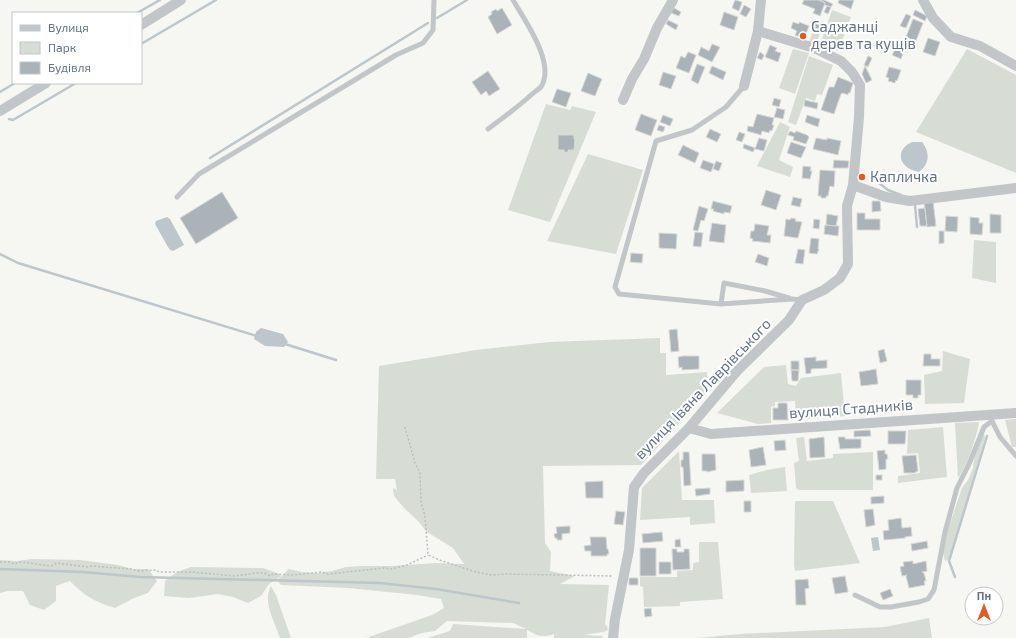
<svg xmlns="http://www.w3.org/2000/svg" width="1016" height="638" font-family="'Exo 2',sans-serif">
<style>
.green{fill:#d7ddd4}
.water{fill:#bcc6cb}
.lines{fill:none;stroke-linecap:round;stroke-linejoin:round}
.stream{stroke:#bcc6cb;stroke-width:2.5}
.building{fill:#abb2b8;stroke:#d8d8d5}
.path{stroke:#bcbec0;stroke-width:1.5;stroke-dasharray:2 2;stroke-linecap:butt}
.service{stroke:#c2c6c9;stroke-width:5}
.minor{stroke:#c2c6c9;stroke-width:10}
.poi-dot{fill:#e35a26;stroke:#fff;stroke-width:1.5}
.labels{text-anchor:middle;stroke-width:4;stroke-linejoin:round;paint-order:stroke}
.poi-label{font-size:15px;fill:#657584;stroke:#fff;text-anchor:start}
.street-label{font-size:15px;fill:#657584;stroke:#fff}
</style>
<rect width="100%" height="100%" fill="#f6f6f3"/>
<path class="green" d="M832 10 851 17 838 51 820 45Z
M813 31 820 33 816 45 809 42Z
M793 49 809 53 795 94 779 88Z
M967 49 1016 75V173L916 132Z
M809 56 833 65 822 95 817 94 815 101 806 98 796 125 788 122Z
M546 104 570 110 572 106 596 112 550 222 508 210Z
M780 122 790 127 779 160 793 167 790 177 757 166Z
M588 154 643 170 616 254 547 241Z
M974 240 996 242V283L972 278Z
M660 338V353H666V375L707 372V393L641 465 543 466 545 543 551 552 550 571 575 576 560 584 609 585 605 625H607L608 630 604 632 583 635 603 636V638H554V634C542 638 538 636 527 630V638H427L450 631 453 624 526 629 513 623 447 621 435 631 422 633 408 638H366L432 615 444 608 441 599 417 595 348 588 281 585 277 580 285 573 288 569 302 572 318 573 332 571 346 567 361 566H391L436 563 464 564 453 548 427 532 418 521 404 508 394 496 393 488 397 490 395 479H376L379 366 476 350 549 342Z
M943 351 970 359 964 403 925 404 924 375 942 371Z
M786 365 788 384 796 386 801 378 841 373 845 416 796 420 795 401 775 402V406L771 407V423L758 424 717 413 764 367Z
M1016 419V447H1012L1005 420Z
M979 422C977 436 967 467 958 478L955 423Z
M943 427 947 477 898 483V476L920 473 918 453 907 454 908 430Z
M983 432 985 437 959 529C958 539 953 548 951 558L945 561 943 553 946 535 962 488 968 480 973 468 976 444Z
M804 437 807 461 833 458V454L873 452V490H799L796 488 794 463 799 461 796 438Z
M679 451 682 500H714L715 523 690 525V517L640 520 642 488Z
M785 467 787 491 751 493 749 475 767 470Z
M795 501H833L860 563 795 571 794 565Z
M699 542H718L723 599 680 602V606L644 607 643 587 640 586V577H677V571L693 570V563L699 562Z
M32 559 80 560 118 565 132 569H148L157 581 148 593 134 598 115 608C97 603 83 595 70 581L56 586V601L44 610 30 605 23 591H8L0 593V560L17 561Z
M191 567 263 568 277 573 281 576 269 584 261 596 248 603 233 597 218 594 189 598 164 596 165 581 177 572Z
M271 586 276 595 291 638H280C275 622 262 602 271 586Z
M929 618 932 638H697L740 634 885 627Z"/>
<path class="water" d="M912 142H922C930 152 930 164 919 172 900 169 893 151 912 142Z
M167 217 170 219 184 245 173 251 170 250 168 247 155 224 156 221Z
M261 328 283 334 288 342 284 347 265 346 254 339 256 332Z
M878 537 880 550 873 551 871 538Z"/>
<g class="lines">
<path class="stream" d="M137 13 160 0
M437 18 467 0
M141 44 216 0
M0 92 15 83
M9 119 13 120 76 83
M210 158 428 23
M879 183 888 190 901 195
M915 205 917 227
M0 254 18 263 257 336
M285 344 336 360
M0 569 83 572 140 577 380 583 436 589 519 603
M955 577 949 561 987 436"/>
</g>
<path class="building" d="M735 0 742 2 739 11 732 8Z
M804 0H819L825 3 820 16 813 13 815 9 802 4Z
M819 0H824L833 4 831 7 825 5V3Z
M839 0H854L851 9 838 3Z
M744 5 751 9 746 17 740 14Z
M827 6 831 7 828 14 824 12Z
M502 8 512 25 497 34 488 17 492 14 491 12 496 9 497 11Z
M674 8 681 12 679 16 671 13Z
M915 10 927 16 925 21 913 15Z
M724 12 738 17 734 30 720 25Z
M906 14 911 16 906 28 900 26Z
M913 19 923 23 916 41 906 37Z
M668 20 678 25 676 30 666 24Z
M813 21 822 24 820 30 810 26Z
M793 22 799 24V22L809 26 804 39 795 35 797 31 791 28Z
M928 38 940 42 935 56 923 52Z
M712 44 720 47 712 62 698 55 701 47 709 51Z
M770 45 777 48 775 51 781 53 778 62 765 57Z
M896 48 904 51 901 59 892 55Z
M688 52 696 55 689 73 676 68 681 56 685 58Z
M760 52 764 55 762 60 757 58Z
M868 56 872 58 868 67 864 65Z
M697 64 705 67 698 84 691 80Z
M712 66 726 72 723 80 709 73Z
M865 66 872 80 866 83 862 74Z
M889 67 901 70 897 81 896 80 895 83 888 81 889 78 886 77Z
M488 71 500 89 489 96 486 91 481 95 472 82Z
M663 72 676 76 671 89 659 85Z
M588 73 602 79 595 96 581 91Z
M838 77 853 83 850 93H848V95L843 93 841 94 834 114 821 110 829 87H834Z
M557 89 571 93 566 107 552 102Z
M774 98 781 100 779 107 772 105Z
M805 100 818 103 817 109 804 106Z
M777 108 785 110 783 119 774 117Z
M641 114 657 120 651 136 635 130Z
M757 114 774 118 772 125H774L772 131 770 130 769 133 762 131 761 135 747 131 748 126 753 127Z
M663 115 673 119 670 126 660 122Z
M807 115 820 119 818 127 805 122Z
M659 125 665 127 663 132 657 130Z
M710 129 721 134 717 142 706 137Z
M790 131 795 133 796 131 807 135 809 137 806 144 793 140 794 137 788 135Z
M739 132 745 134 742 142 736 140Z
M558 135H574V139H575L574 150H568L569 152H564V150H558Z
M759 138 767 140 764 151 755 149Z
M816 138 827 140V138L841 141 838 155 813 149Z
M791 142 806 147 801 158 787 153Z
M744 144 755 148 753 152 743 148Z
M683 145 699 153 695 163 678 155Z
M703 160 714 164 711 172 700 168Z
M834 160 849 161 848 168H833Z
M716 161 722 163 719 171 713 169Z
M803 166 811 167 810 171H812L810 179 802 178Z
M820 170 835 171 834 187 830 186 828 196H826V198H821V196H818Z
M858 177a4 4 0 1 1 8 0a4 4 0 1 1-8 0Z
M766 190 781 195 776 210 761 205Z
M222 192 238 218 196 244 180 218Z
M793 197 802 199 800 207 791 205Z
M713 201 732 206 730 213 724 212V214L713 211 714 209H711Z
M872 201H880L881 211 872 212Z
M933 201 936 226 927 227 924 202Z
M699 206 708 209 704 221 701 220 698 231 693 230Z
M925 208 927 226H920L918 209Z
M857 213H865V219H880V230H857Z
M827 214 838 216 836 226 826 225Z
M990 214 1001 215V233H990Z
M946 216 958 217 957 232 945 231Z
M970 217 979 218V223H983L982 235 970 234Z
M791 218 796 219 795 221 802 222 798 238 784 236 786 219 790 220Z
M814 219 820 220 819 229 813 228Z
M712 223 726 225 724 243 709 241Z
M755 224 769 226 767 235H771L770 243 752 241 753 239 750 238 751 231H754Z
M825 225 839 226 838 236 824 234Z
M939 231H944V243L939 244Z
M695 232 703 233 701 247 693 246Z
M659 233 677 234 676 249 659 248Z
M811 238 819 239 818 249H819L817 254 809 253Z
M798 249 805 250 803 264 795 263Z
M631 253 643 254 642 263 630 262Z
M758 254 769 258 767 266 755 262Z
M677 329 679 351 671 352 669 330Z
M884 349 887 361 880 363 878 351Z
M924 354H931V359H940V366H923Z
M683 356H699V369L682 370V367L679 368 678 357Z
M816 357V361L827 360V368L811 369V373L806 374 804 358Z
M791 361H799V370H791Z
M876 369 878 384 861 386 859 372Z
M791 370H799L798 381H792Z
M906 380H921V395H918V398H913V395H906Z
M778 403H787L788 420H773V408H778Z
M870 430 871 436 854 437V431Z
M888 431H906L905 444H888Z
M824 437 825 457 810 458 809 439Z
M838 437H845V439H861V448L840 449Z
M785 440 786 450 775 451 774 441Z
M763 447 766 465 751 467 749 450Z
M885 450V454H887L888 459H886V469L879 470 877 451Z
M683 452H689L691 485 684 486 683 467H681V460H683Z
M702 454H715L716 470 707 472V471H702Z
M916 455 918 471 914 473H904L902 456Z
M876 475H882V480H876Z
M744 480V491L726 492V481Z
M603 481V498H586L585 482Z
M710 488V494L696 496 695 489Z
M884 496V503L871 504V497Z
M744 501H751V512H744Z
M873 509 875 525 866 527 864 510Z
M616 511 625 512 623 525 614 524Z
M901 518 902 528 911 527 912 536 905 537V538L884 540 883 531 889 530 888 520Z
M570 526V533L562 534V540H557V538H555L554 534 557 533 556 527Z
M662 532 663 541 643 543 642 534Z
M590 537H606L607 549H608L609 554H607V556H591V551H585L584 546 591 545Z
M680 539 681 547H675V540Z
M927 541 928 548 912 551 911 544Z
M640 548H656V576H640Z
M672 549H677V552H684V549H689L690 569 673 570Z
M913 561V564L926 561 927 571 922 572 924 573 926 581H924L925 585 909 588 906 576 907 575 902 576 900 567 904 566 903 562Z
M659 562H671V574H659Z
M845 576 848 592 835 594 832 578Z
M629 578H638V585H629Z
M808 579 809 588 805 589 806 605H796L795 580Z
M890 589 893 596 883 600 880 593Z
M651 608 652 616 645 617 644 609Z"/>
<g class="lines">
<path class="path" d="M405 427 415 463 420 473 421 502 425 516 428 555 442 561 476 572 491 575 506 574 613 576
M0 562H10L14 564 21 562 51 566 57 563 87 567 91 566 131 569 139 571 156 570 159 572H192L235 576 257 573H264L270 576 273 574 294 575 322 572 328 574 384 568 391 569 407 565 428 555"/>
<path class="service" d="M744 86 726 107 692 130 656 141 615 287 619 294 721 304 792 299 802 300
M488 129C503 118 518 107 531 95 534 92 538 90 541 87 556 63 525 21 513 0
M177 197 199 174 396 55 423 43 433 30 434 0
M721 304 724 283 765 291 789 298
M991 419 1000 437 1016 456
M855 595 880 607H891L919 602 928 599 934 590 945 532 957 488 969 464 984 427 992 421"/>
<path class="minor" d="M923 0 933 18 951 37 980 46 1016 66
M141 25 181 0
M744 86 758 31
M623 100 632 79 644 59 657 28 673 0
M0 111 46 83
M853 185 886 197 910 201 1016 188
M689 428 711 434 1016 413
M613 638 615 619 629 550 634 487 644 473 689 428 737 371 789 320 802 300 824 290 840 278 848 264 847 206 853 185 859 117 860 85 852 72 841 61 814 48 758 31 761 0"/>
</g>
<g class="poi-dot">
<circle cx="803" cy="36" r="4"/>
<circle cx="862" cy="177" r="4"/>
</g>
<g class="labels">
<g class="poi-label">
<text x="811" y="32">Саджанці<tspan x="811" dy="17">дерев та кущів</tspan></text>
<text x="870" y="182">Капличка</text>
</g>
<g class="street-label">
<text transform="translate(703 389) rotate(-46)" y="5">вулиця Івана Лаврівського</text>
<text transform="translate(851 409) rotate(-4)" y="5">вулиця Стадників</text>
</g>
</g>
<rect x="12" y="12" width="130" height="72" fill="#ffffff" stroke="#c1c8ce"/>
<rect x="20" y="25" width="20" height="6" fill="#c2c6c9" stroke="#c1c8ce"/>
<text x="48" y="32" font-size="12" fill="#657584">Вулиця</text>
<rect x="20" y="42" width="20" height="12" fill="#d7ddd4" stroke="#c1c8ce"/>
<text x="48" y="52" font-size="12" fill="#657584">Парк</text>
<rect x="20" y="62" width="20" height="12" fill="#abb2b8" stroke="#c1c8ce"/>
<text x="48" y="72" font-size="12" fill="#657584">Будівля</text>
<g transform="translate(984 606)"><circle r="19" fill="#ffffff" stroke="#c1c8ce"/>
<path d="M0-3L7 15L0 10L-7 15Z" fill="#e35a26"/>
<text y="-6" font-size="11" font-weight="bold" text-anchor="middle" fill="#657584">Пн</text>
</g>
</svg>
